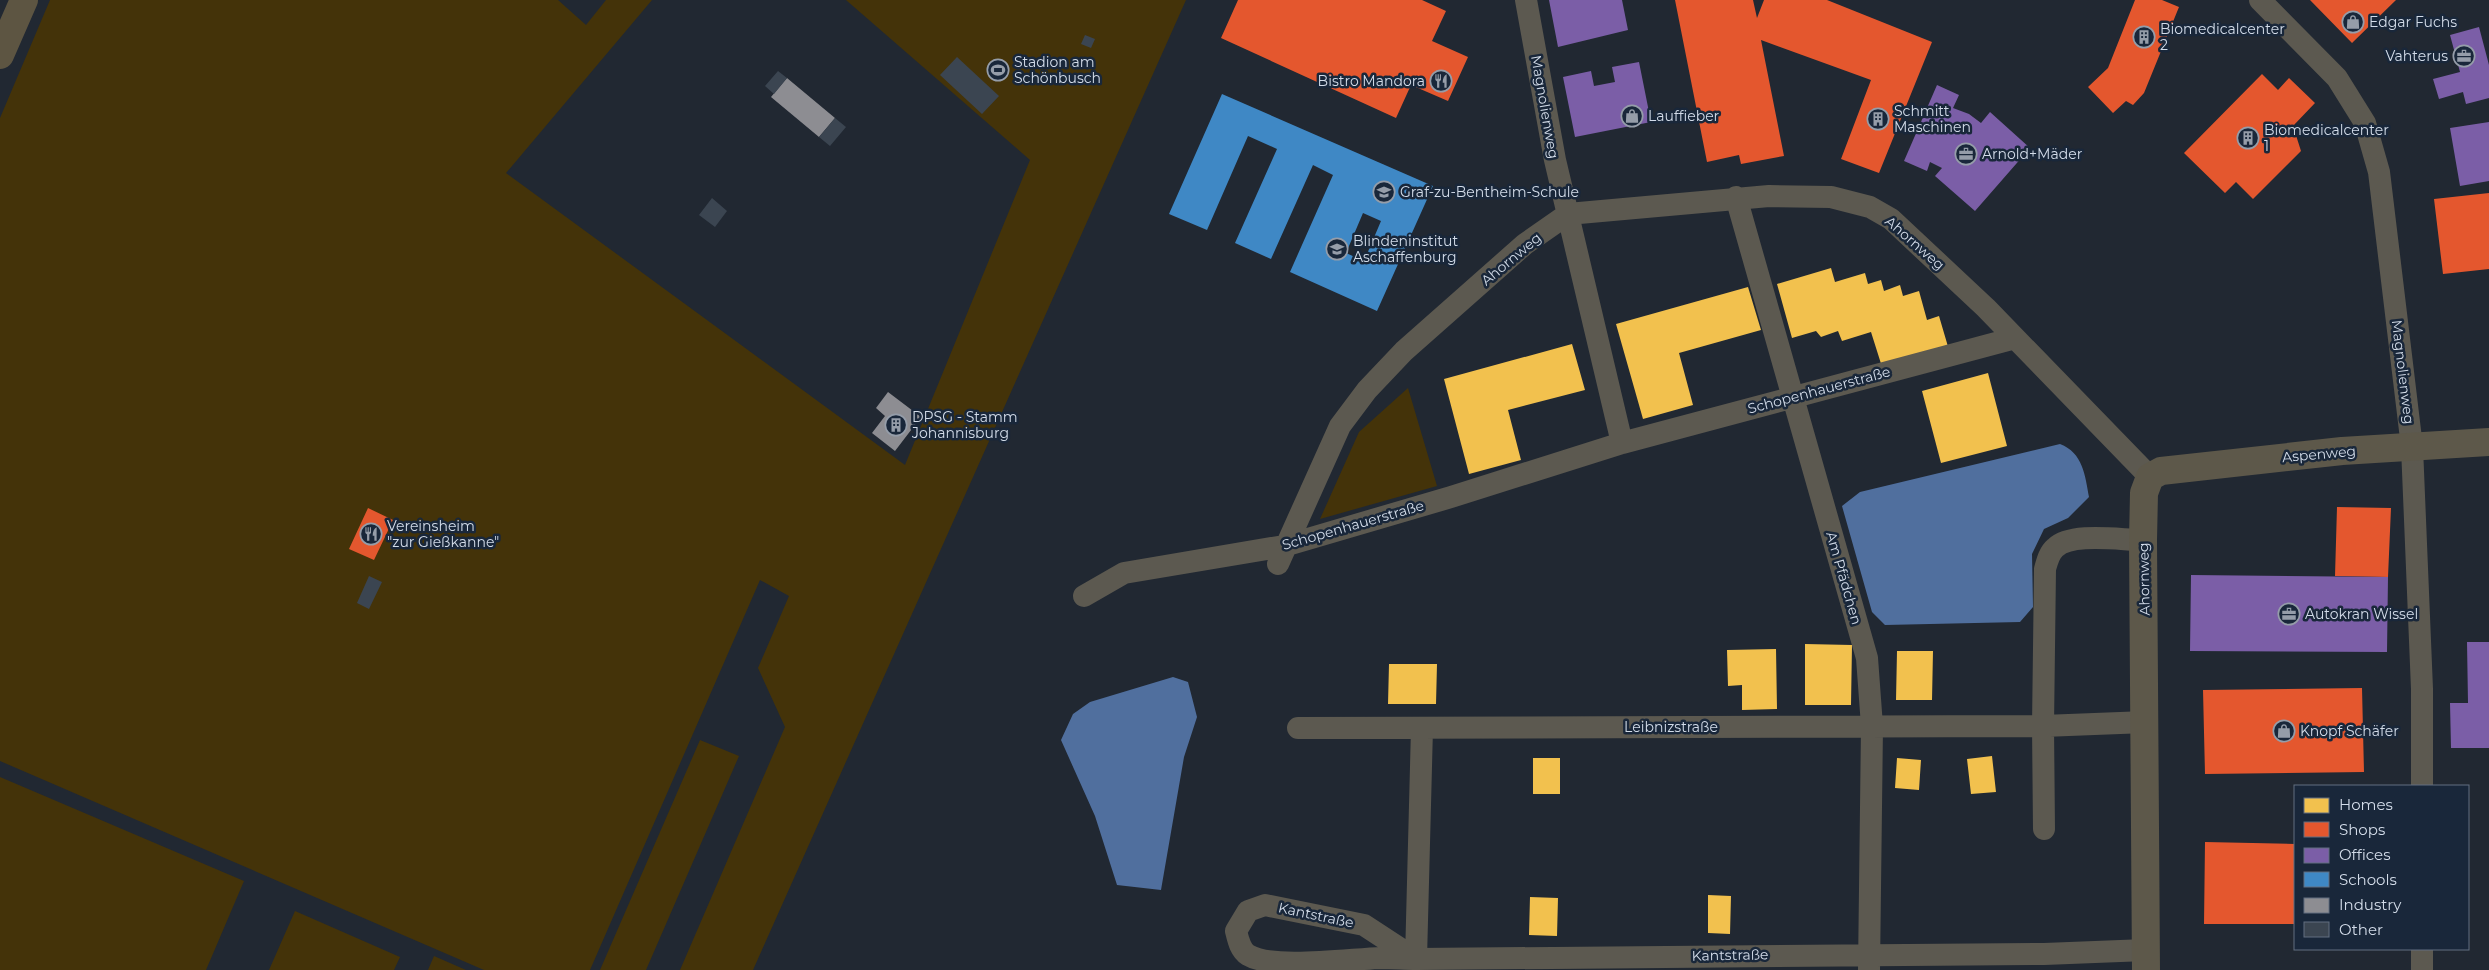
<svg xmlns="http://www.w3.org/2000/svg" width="2489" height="970" font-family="Montserrat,sans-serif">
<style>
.green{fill:#443309}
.water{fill:#506f9e}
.homes{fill:#f2c14e}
.shops{fill:#e4572e}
.offices{fill:#7b5ea7}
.schools{fill:#3f88c5;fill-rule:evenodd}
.industry{fill:#8d8d92}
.building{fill:#3b4551}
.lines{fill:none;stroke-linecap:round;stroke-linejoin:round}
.street{stroke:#5c5950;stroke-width:22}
.secondary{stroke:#5d584a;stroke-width:28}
.primary{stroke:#5d5542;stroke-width:28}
.labels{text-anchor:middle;stroke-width:5;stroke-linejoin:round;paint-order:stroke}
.poi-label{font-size:14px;fill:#d3dce9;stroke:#19273a;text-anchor:start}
.street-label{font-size:14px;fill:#d3dce9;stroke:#19273a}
</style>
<rect width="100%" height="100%" fill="#212832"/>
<path class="green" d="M50 0H558L586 25 606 0H652L506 173 905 465 1030 160 846 0H1186L753 970H680L785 727 758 668 789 596 760 580 590 970H484L0 761V118Z
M1408 388 1437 486 1320 519 1359 432Z
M700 740 739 756 646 970H600Z
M0 777 244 881 206 970H0Z
M295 911 400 957 394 970H269Z
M434 956 466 970H428Z"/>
<path class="water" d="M2060 444C2083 453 2085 475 2089 497L2068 518 2044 529 2032 554 2033 607 2020 622 1885 625 1872 612 1842 506 1860 492Z
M1173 677 1188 682 1197 717 1184 757 1161 890 1117 885 1095 816 1061 740 1073 714 1090 702Z"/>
<path class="homes" d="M1831 268 1835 282 1865 273 1868 284 1881 280 1884 291 1900 285 1903 296 1919 291 1927 320 1939 316 1949 350 1883 370 1871 332 1842 341 1838 331 1821 337 1816 331 1792 338 1777 284Z
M1748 287 1761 330 1679 353 1693 405 1643 419 1616 324Z
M1572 344 1585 390 1508 410 1521 460 1469 474 1444 379Z
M1988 373 2007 446 1941 463 1922 391Z
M1805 644 1852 645 1851 705H1805Z
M1776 649 1777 709 1742 710V685L1728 686 1727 650Z
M1897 651H1933L1932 700H1896Z
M1389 664H1437L1436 704H1388Z
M1992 756 1996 792 1971 794 1967 759Z
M1533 758H1560V794H1533Z
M1897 758 1921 760 1919 790 1895 788Z
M1708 895 1731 896 1730 934 1708 933Z
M1530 897 1558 898 1557 936 1529 935Z"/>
<path class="shops" d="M1238 0H1422L1446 11 1432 41 1468 57 1448 101 1411 85 1396 118 1221 38Z
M1675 0H1753L1757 18 1764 0H1827L1932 42 1879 173 1841 159 1871 80 1761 40 1784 156 1741 164 1739 155 1707 162Z
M2135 0H2162L2179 7 2144 93 2133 105 2126 101 2113 113 2088 87 2108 68Z
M2310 0H2396L2352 43Z
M2262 74 2278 90 2289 78 2315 103 2293 126 2301 151 2253 199 2236 182 2225 193 2184 153Z
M2489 193V269L2443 274 2434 199Z
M2337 507 2391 508 2388 577 2335 576Z
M368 508 393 520 374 560 349 549Z
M2362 688 2364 772 2205 774 2203 690Z
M2205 842 2295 844V924H2204Z"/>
<path class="offices" d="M1549 0H1622L1628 30 1558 47Z
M2479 27 2489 65V98L2466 104 2463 92 2439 99 2433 79 2460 72 2450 35Z
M1639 62 1651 122 1575 137 1563 77 1591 71 1594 86 1615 82 1612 67Z
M1937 85 1959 95 1953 108 1969 114 1981 123 1990 112 2030 148 1975 211 1935 176 1942 168 1930 162 1927 171 1904 161Z
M2489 122V181L2460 186 2450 128Z
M2191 575 2388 577 2387 652 2190 651Z
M2467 642H2489V748H2451L2450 703H2468Z"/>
<path class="schools" d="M1222 94 1433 186 1377 311 1290 272 1333 175 1313 165 1271 259 1235 243 1277 149 1248 136 1207 230 1169 214ZM1363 213 1381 221 1364 261 1346 253Z"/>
<path class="industry" d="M787 78 835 118 819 137 771 97Z
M888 392 921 417 895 451 872 433 885 416 876 408Z"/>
<path class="building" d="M1085 35 1095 39 1091 48 1081 44Z
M957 57 999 96 982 114 940 75Z
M778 71 787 78 774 94 765 86Z
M835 118 846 127 830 146 819 137Z
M712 198 727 211 715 227 699 215Z
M369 576 382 582 369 609 357 603Z"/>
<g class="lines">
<path class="street" d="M1526 0 1555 160 1622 443
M2260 0 2337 78 2365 123 2379 172 2412 447 2422 689V786
M1736 197 1867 658 1872 726 1869 970
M1278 564 1340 426 1367 390 1404 351 1525 244 1568 214 1769 196 1831 197 1870 207 1891 219 1986 308 2150 477
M1084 596 1124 573 1284 546 1451 497 1622 443 2015 338
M1298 728 2043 726 2146 722
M1422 728 1416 959C1405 959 1393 958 1381 958 1349 959 1273 970 1248 955 1240 950 1238 939 1236 931L1248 911 1265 905 1364 925 1416 959 2044 954 2146 950
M2044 829 2043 726 2045 569C2047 562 2049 553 2055 548 2071 532 2120 540 2143 540
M2422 970V949"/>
<path class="secondary" d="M2146 970 2143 540 2144 493 2150 477 2161 471 2342 451 2489 442"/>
<path class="primary" d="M0 55 24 0"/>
</g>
<defs>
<g id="shop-ring" transform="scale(1.125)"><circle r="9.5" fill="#19273a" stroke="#959da9" stroke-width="1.5"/><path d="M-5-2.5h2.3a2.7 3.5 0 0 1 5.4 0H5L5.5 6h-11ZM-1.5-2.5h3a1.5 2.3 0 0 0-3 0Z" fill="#959da9"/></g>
<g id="building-ring" transform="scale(1.125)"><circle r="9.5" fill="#19273a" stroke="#959da9" stroke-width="1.5"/><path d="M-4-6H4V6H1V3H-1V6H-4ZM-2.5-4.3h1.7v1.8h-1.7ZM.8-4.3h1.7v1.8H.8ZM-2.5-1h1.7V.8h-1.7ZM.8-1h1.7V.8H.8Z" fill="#959da9"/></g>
<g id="office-ring" transform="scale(1.125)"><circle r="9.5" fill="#19273a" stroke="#959da9" stroke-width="1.5"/><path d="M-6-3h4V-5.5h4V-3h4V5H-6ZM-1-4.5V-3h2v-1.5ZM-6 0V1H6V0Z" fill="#959da9"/></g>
<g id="stadium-ring" transform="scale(1.125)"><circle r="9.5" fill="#19273a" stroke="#959da9" stroke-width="1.5"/><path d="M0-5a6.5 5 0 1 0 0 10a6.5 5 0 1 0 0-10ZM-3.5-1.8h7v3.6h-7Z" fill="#959da9"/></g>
<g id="restaurant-ring" transform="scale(1.125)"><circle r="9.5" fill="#19273a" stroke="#959da9" stroke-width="1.5"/><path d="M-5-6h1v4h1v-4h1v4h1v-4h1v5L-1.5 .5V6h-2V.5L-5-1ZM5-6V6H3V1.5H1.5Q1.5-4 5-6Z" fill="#959da9"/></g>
<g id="school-ring" transform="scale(1.125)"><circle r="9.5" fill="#19273a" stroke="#959da9" stroke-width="1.5"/><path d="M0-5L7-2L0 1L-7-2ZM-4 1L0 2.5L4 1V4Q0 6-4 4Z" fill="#959da9"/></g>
</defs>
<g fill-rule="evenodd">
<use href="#shop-ring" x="2353" y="22"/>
<use href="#building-ring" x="2144" y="37"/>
<use href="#office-ring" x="2464" y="56"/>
<use href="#stadium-ring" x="998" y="70"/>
<use href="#restaurant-ring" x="1441" y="81"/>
<use href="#shop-ring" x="1632" y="116"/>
<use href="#building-ring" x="1878" y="119"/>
<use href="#building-ring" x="2248" y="138"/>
<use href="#office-ring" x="1966" y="154"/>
<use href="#school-ring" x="1384" y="192"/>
<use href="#school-ring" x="1337" y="249"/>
<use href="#building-ring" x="896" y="425"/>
<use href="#restaurant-ring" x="371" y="534"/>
<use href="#office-ring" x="2289" y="614"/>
<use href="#shop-ring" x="2284" y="731"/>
</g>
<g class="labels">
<g class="poi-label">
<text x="2369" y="27">Edgar Fuchs</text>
<text x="2160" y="34">Biomedicalcenter<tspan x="2160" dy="16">2</tspan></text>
<text x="2448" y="61" text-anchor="end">Vahterus</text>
<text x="1014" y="67">Stadion am<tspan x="1014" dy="16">Schönbusch</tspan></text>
<text x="1425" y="86" text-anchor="end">Bistro Mandora</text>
<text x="1894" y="116">Schmitt<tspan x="1894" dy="16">Maschinen</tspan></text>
<text x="1648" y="121">Lauffieber</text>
<text x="2264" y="135">Biomedicalcenter<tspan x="2264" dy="16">1</tspan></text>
<text x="1982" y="159">Arnold+Mäder</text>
<text x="1400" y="197">Graf-zu-Bentheim-Schule</text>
<text x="1353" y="246">Blindeninstitut<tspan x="1353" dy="16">Aschaffenburg</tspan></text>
<text x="912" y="422">DPSG - Stamm<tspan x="912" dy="16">Johannisburg</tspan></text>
<text x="387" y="531">Vereinsheim<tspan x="387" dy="16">"zur Gießkanne"</tspan></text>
<text x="2305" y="619">Autokran Wissel</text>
<text x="2300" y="736">Knopf Schäfer</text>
</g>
<g class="street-label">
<text transform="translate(1545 107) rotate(80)" y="5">Magnolienweg</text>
<text transform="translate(1915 243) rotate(41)" y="5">Ahornweg</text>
<text transform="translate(1511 259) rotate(-40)" y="5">Ahornweg</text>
<text transform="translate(2403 372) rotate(83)" y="5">Magnolienweg</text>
<text transform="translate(1819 390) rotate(-15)" y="5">Schopenhauerstraße</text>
<text transform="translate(2319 454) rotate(-5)" y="5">Aspenweg</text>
<text transform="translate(1353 525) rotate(-16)" y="5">Schopenhauerstraße</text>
<text transform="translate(1844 578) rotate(74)" y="5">Am Pfädchen</text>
<text transform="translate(2144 579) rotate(-91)" y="5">Ahornweg</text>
<text x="1671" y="732">Leibnizstraße</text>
<text transform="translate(1316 915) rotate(12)" y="5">Kantstraße</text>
<text transform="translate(1730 955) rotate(-1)" y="5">Kantstraße</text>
</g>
</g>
<rect x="2294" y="785" width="175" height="165" fill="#19273a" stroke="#636f80"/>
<rect x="2304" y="798" width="25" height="15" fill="#f2c14e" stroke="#636f80"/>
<text x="2339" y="810" font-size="15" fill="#d3dce9">Homes</text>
<rect x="2304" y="822" width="25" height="15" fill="#e4572e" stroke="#636f80"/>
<text x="2339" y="835" font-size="15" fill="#d3dce9">Shops</text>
<rect x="2304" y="848" width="25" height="15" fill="#7b5ea7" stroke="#636f80"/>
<text x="2339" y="860" font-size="15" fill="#d3dce9">Offices</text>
<rect x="2304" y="872" width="25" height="15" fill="#3f88c5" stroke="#636f80"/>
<text x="2339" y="885" font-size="15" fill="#d3dce9">Schools</text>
<rect x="2304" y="898" width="25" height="15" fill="#8d8d92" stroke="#636f80"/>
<text x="2339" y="910" font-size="15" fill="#d3dce9">Industry</text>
<rect x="2304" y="922" width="25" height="15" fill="#3b4551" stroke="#636f80"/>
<text x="2339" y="935" font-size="15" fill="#d3dce9">Other</text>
</svg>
